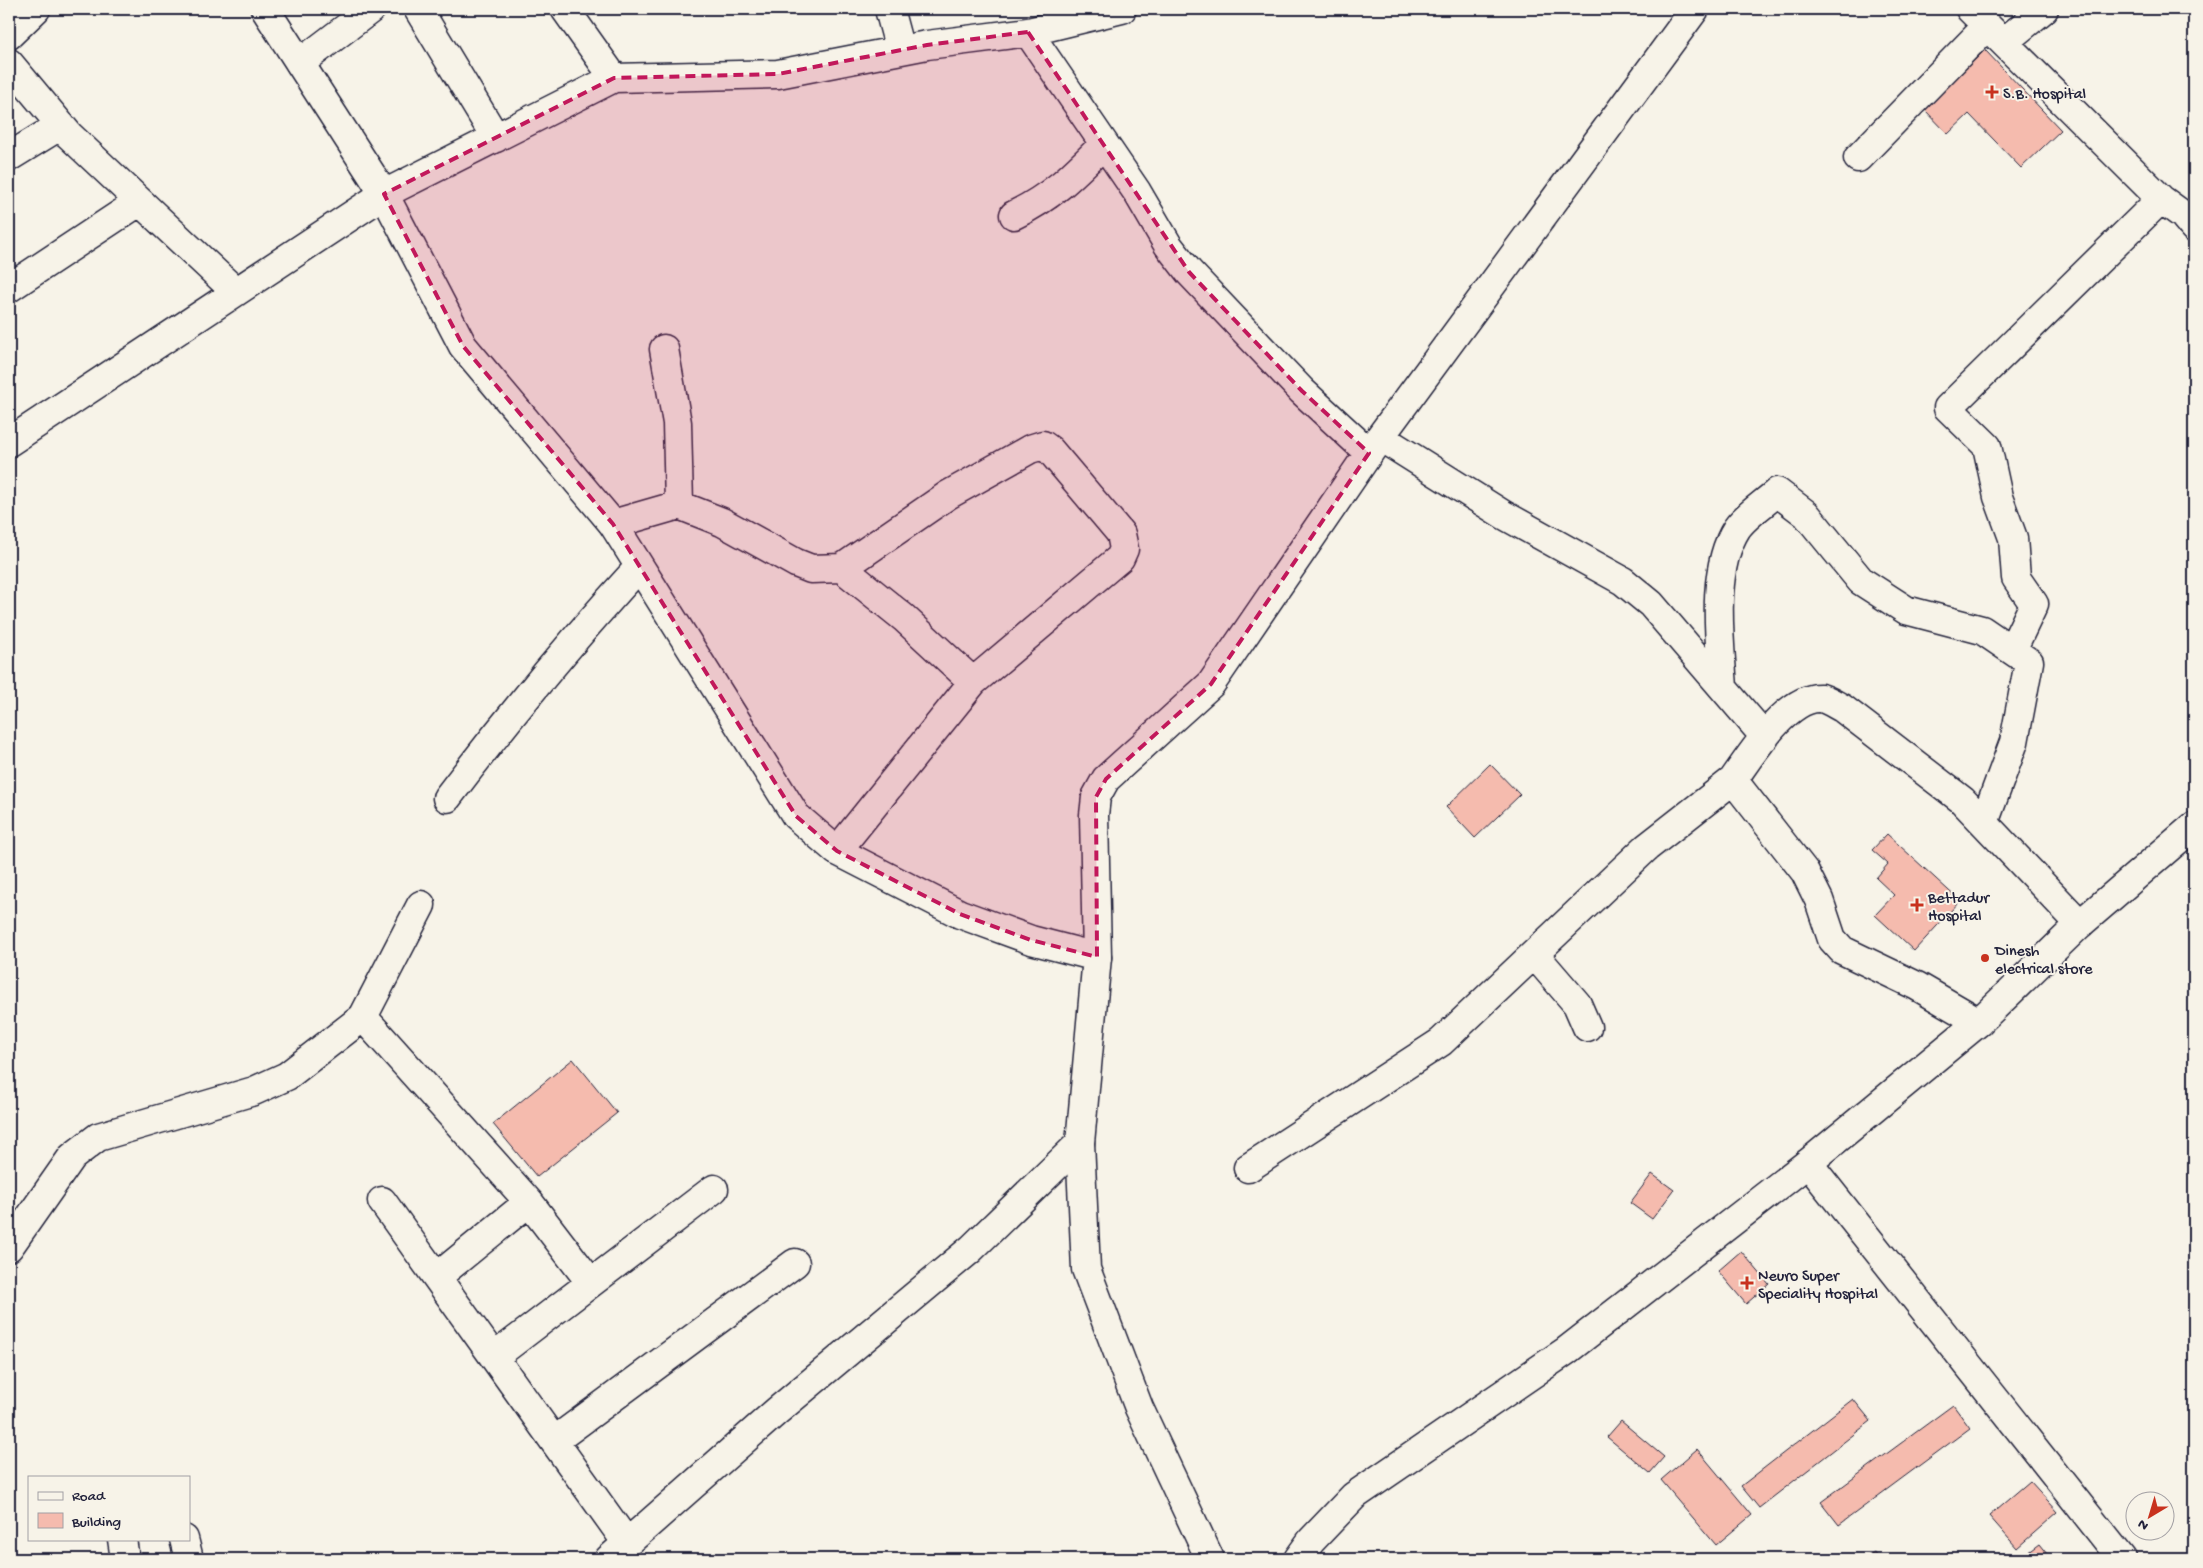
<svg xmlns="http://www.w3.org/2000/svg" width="2203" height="1568" font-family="'Gochi Hand',sans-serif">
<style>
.building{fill:#f5bbae;stroke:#22223b}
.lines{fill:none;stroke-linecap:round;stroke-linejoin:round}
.minor-casing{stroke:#22223b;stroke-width:31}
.major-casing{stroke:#22223b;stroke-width:31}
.minor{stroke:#f7f3e8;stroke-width:28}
.major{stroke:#f7f3e8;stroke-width:28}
.marked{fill:#c2185b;fill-opacity:0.2;stroke:#c2185b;stroke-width:4;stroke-dasharray:10 6;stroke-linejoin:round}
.poi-dot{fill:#c8321e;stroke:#f7f3e8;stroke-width:2}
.labels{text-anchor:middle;stroke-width:4;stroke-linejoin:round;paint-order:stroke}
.poi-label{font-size:16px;fill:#22223b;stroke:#f7f3e8;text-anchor:start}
</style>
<rect width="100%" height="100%" fill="#f7f3e8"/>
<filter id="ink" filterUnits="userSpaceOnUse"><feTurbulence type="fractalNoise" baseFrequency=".02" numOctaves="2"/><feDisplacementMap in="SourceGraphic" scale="10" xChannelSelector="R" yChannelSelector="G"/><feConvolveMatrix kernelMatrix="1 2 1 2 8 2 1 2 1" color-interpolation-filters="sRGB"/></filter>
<g filter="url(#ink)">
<path class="building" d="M1985 50 2061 130 2021 168 1969 114 1948 134 1924 109Z
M1490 764 1520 795 1475 838 1446 807Z
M1887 834 1960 901 1914 951 1875 915 1894 895 1876 878 1888 864 1872 850Z
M573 1059 617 1113 537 1177 493 1124Z
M1652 1174 1674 1190 1652 1219 1630 1203Z
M1741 1251 1769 1284 1746 1304 1718 1271Z
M1853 1399 1871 1421 1759 1508 1741 1486Z
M1953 1405 1970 1428 1839 1525 1821 1502Z
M1621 1421 1664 1457 1650 1473 1607 1437Z
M1697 1449 1752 1515 1716 1545 1661 1480Z
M2030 1481 2058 1512 2017 1548 1989 1516Z
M2039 1544 2051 1559H2019Z
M1874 1552 1879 1559H1864Z"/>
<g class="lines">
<g class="minor-casing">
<path id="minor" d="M418 9 496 138
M565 9 614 78 778 74 927 45 1028 32 1122 9
M889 9 900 50
M1970 9 2161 199 2183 215 2194 228
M1028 32 1137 192 1168 245 1189 272 1302 391 1369 453
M9 35 36 9
M2005 41 2044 9
M9 63 69 135 236 292
M300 63 371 9
M9 157 61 125
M1858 158 1986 27
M1014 215C1053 196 1073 175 1103 145
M9 288 139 202
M664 349 677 423 679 505
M1380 437 1504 515 1623 581 1651 604 1765 737
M9 442 384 194 614 78
M613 524 679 505 722 522 796 563 811 569 842 568 904 618 973 682 837 851
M842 568 948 495 1030 449 1043 445 1050 450 1121 534 1124 549 1120 558 973 682
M2012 650 2034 604 2016 578 2013 538 1998 497 1987 446 1948 408 2161 199
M1723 688C1720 640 1710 570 1737 528 1746 515 1765 503 1777 492L1806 514 1861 581 1906 610 1982 630 2029 662 2014 742 1984 823
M1733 780C1751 755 1787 696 1821 698 1827 699 1836 705 1842 708L1962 800 2080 924
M447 798C508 718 571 641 639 567
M1534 954 1577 1004 1587 1027
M1097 957 1094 815 1096 797 1106 779 1211 684 1380 437 1695 9
M363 1017 529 1202 591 1283
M1808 1163 2122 1559
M1248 1168 1441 1042 1646 848 1733 780 1805 872 1819 900 1832 939 1842 950 1917 986 1979 1022
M382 1201 627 1543
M9 1247 72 1157 98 1137 254 1091 287 1076 363 1017 421 905
M437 1277 529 1202
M494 1357 714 1189
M554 1441 795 1263
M122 1539 125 1559
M184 1539 189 1559
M609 1559 777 1411 971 1249 1080 1143"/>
</g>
<g class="major-casing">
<path id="major" d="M265 9 384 194 463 346 613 524 796 816 837 851 960 914 1031 940 1097 957 1080 1143 1086 1269 1139 1408 1210 1559
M1298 1559 1311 1541 1354 1496 1566 1351 1808 1163 1979 1022 2080 924 2194 826"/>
</g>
<use href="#minor" class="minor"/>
<use href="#major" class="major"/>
</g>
</g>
<path class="marked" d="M1028 32 1189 272 1302 391 1369 453 1211 684 1106 779 1096 797 1097 957 1031 940 960 914 837 851 796 816 613 524 463 346 384 194 614 78 778 74 927 45Z"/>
<g class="poi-dot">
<path d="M1989.5 84.5h5v5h5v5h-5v5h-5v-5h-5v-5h5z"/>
<path d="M1914.5 897.5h5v5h5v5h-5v5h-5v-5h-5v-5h5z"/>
<circle cx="1985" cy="958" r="5"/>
<path d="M1744.5 1275.5h5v5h5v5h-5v5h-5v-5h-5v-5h5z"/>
</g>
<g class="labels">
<g class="poi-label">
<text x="2003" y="98">S.B. Hospital</text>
<text x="1928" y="902">Bettadur<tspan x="1928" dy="18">Hospital</tspan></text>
<text x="1995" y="955">Dinesh<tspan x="1995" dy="18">electrical store</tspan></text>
<text x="1758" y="1280">Neuro Super<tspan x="1758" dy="18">Speciality Hospital</tspan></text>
</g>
</g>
<rect width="2203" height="1568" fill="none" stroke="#f7f3e8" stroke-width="30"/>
<rect x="15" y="15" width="2173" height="1538" fill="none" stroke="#22223b" stroke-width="2" filter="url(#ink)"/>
<rect x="28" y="1476" width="162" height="65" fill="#f7f3e8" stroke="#a29fa3"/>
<rect x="38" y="1492" width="25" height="8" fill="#f7f3e8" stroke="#a29fa3"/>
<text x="72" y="1500" font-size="15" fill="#22223b">Road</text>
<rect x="38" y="1513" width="25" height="15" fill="#f5bbae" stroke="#a29fa3"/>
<text x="72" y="1526" font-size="15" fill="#22223b">Building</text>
<g transform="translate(2150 1516) rotate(218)"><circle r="24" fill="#f7f3e8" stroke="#a29fa3"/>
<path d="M0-4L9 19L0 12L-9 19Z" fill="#c8321e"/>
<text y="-8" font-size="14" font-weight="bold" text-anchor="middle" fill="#22223b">N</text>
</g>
</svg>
